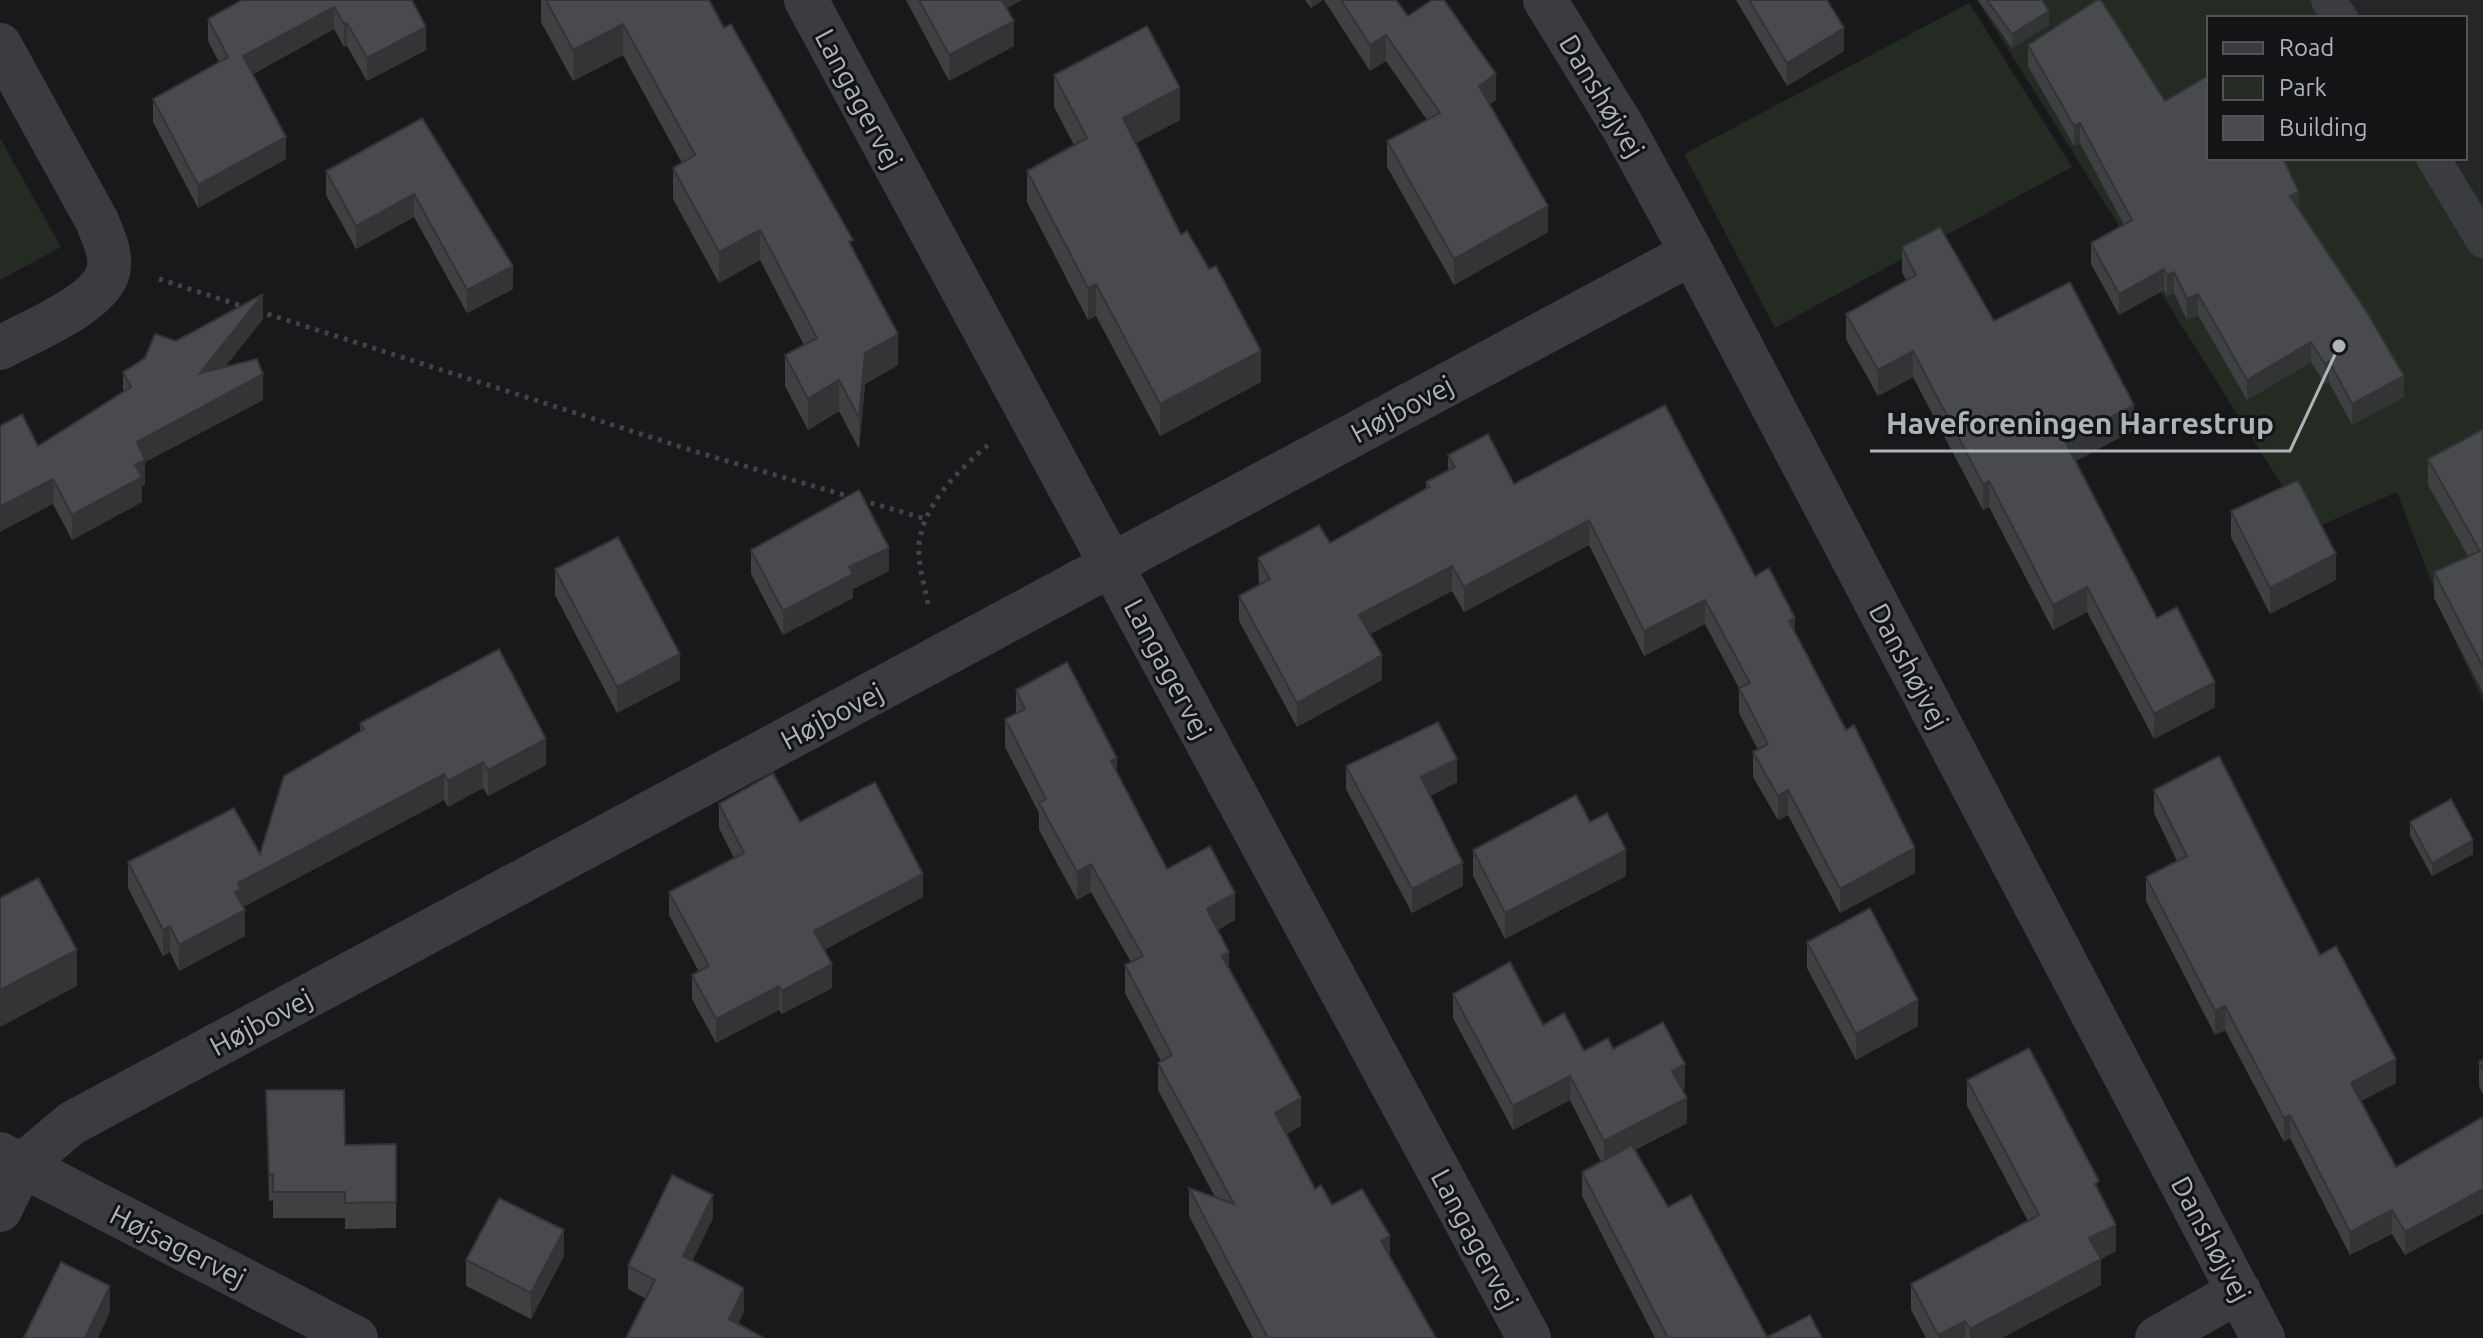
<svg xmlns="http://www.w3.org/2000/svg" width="2483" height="1338" font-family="Ubuntu,sans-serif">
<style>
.built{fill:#252628}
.green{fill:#242b23}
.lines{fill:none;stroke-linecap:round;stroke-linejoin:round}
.path{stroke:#404347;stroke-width:5;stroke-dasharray:4 6;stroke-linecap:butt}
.lane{stroke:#3a3c40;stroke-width:34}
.street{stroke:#3a3c40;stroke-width:44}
.wall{fill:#3e4042}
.shaded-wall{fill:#323436}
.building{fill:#484a4d;stroke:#323436;stroke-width:2}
.labels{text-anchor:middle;stroke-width:6;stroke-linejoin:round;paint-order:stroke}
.street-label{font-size:28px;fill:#acb3b9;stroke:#141416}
.leader{fill:none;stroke:#acb3b9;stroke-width:3}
.callout-dot{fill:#acb3b9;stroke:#141416;stroke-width:3}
.callout-label{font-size:30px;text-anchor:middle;font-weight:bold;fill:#acb3b9;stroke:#141416;stroke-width:6;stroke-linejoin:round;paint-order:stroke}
</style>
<rect width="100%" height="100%" fill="#19191b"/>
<path class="built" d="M2343 0H2483V201L2453 158H2465V18H2356Z"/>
<path class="green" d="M1977 0H2343L2356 18H2209V158H2453L2483 201V701L2449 628 2397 492 2310 530Z
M1969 3 2072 167 1775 328 1684 154Z
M0 138 61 247 0 280Z"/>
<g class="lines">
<path class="path" d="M159 279 248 308
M258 311 700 453 851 497
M861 500 926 519
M928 604C925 588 920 572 919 555 916 510 958 471 989 444"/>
<path class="lane" d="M2328 0 2341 18
M2433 158 2483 241"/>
<path class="street" d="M806 0 1529 1338
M1545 0 1624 129 1692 253 2263 1338
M0 45 97 221C103 237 114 256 107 275 95 306 29 332 0 348
M0 1154 356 1338
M0 1210 22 1165 72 1123 1692 253
M2157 1338 2239 1291"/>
</g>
<path class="wall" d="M412 0 426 50 367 81 347 46 344 47 334 29 253 74 286 159 198 208 153 122V99L219 62 208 41V19Z
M541 0H709L853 248 898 365 865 384 859 449 839 411 808 430 785 386V355L804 345 760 260 719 283 673 199V168L682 163 623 55 573 81 541 22Z
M906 0H1022L1007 8 1014 46 949 81Z
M1305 0H1323L1311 8Z
M1324 0H1396L1408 16 1496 100 1489 104 1548 232 1454 285 1387 167V141L1427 120 1386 61 1370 71Z
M1736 0H1827L1844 51 1787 86Z
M1978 0H2042L2049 25 2012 48Z
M2028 45 2165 101 2299 209 2404 397 2352 425 2329 382 2325 384 2311 362 2247 400 2198 315 2187 320 2174 293 2167 296 2164 290 2119 315 2091 264V243L2124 225 2080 143 2074 146 2028 66Z
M1054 75 1180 120 1136 143 1181 235 1261 382 1160 436 1096 316 1088 320 1027 202V171L1074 145 1054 107Z
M422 118 513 289 467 313 414 217 356 249 326 195V171Z
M1902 247 2134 430 2075 461 2157 618 2215 707 2154 739 2087 612 2053 630 1989 507 1983 510 1913 377 1878 396 1846 339V314L1906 280 1902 272Z
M263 319 225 367 263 400 145 462V485L142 486V502L72 540 53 504 38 446 123 393V372L176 341Z
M2483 429V693L2434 598V572L2468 556 2428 485V459Z
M1448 455 1514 484 1755 576 1795 632 1915 873 1840 913 1788 815 1778 820 1753 777V752L1758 750 1739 713V688L1705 624 1644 656 1589 545 1464 612 1452 591 1370 634 1382 680 1297 727 1239 621V596L1259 585 1258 558 1330 543 1426 488V482L1448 470Z
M2231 511 2336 580 2270 614 2231 537Z
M751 550 889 571 853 589V598L783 635 751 574Z
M555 569 680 680 617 713 555 595Z
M1016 690 1117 772 1167 869 1235 920 1218 930 1229 969 1301 1126 1286 1134 1315 1189 1390 1257 1436 1338H1253L1189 1216V1188L1215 1197 1158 1090V1063L1161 1061 1125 993V965L1131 962 1091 892 1077 900 1039 830V813L1005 747V719L1016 714Z
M360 723 546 765 488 796 483 788 448 807 444 800 243 907 245 936 179 971 170 952 163 956 128 888V862L260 854 360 731Z
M1346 766 1457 782 1430 796 1463 886 1412 913 1346 789Z
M2154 790 2320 955 2396 1083 2361 1101 2396 1167 2483 1117V1213L2405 1255 2392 1234 2350 1255 2290 1138 2284 1142 2225 1030 2215 1035 2146 901V877L2177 861 2154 813Z
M719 804 800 822 923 897 824 950 832 988 782 1014 779 1010 716 1043 692 999V975L699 972 669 915V892L734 858 719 828Z
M1590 822 1626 876 1505 939 1473 876V850Z
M2410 822 2473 854 2432 876 2410 836Z
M1807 942 1918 1026 1856 1060 1807 968Z
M1453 994 1543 1025 1584 1051 1613 1049 1685 1088 1683 1090 1687 1123 1635 1150 1668 1207 1767 1337 1822 1338H1655L1582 1196V1172L1601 1162 1570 1100 1513 1130 1453 1018Z
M2483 1060V1095L2479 1086V1062Z
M1967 1080 2099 1192 2116 1251 2101 1259V1285L2002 1338H1926L1911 1310V1284L2028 1221 1967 1106Z
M266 1090 345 1145 396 1144V1228L345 1229V1218H273V1200L269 1201Z
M713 1218 692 1261 744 1312 738 1324 646 1299 628 1289V1266Z
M564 1256 531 1319 466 1286V1260Z"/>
<path class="shaded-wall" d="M996 0H1022L996 14Z
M1311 0H1323L1311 8Z
M334 7V29L243 79V56Z
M2049 11V25L2012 48V34Z
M1014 21V46L949 81V55Z
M347 23V46L344 47V24Z
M623 24V55L573 81V50Z
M426 27V50L367 81V58Z
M1844 28V51L1787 86V63Z
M1386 35V61L1370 71V45Z
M1496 74V100L1479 112V86Z
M1180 88V120L1123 150V118Z
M2080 123V143L2074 146V126Z
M286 137V159L198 208V185Z
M2299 192V212L2290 196Z
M414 194V217L356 249V226Z
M1548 206V232L1454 285V259Z
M760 230V260L719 283V252Z
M513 266V289L467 313V290Z
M2164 269V290L2119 315V294Z
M2174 272V293L2167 296V275Z
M1096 284V316L1088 320V288Z
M263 294V319L200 398V373Z
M2198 294V315L2187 320V299Z
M898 334V365L865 384 859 449V418L865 353Z
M2311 342V362L2247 400V380Z
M1261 351V382L1160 436V404Z
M1913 351V377L1878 396V370Z
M2329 361V382L2325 384V364Z
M263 374V400L145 462V485L142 486V502L72 540V515L137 442Z
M2404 376V397L2352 425V404Z
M839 380V411L808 430V399Z
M2134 405V430L2065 467V441Z
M53 479V504L0 532V507Z
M1989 481V507L1983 510V484Z
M1589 520V545L1464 612V587Z
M889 548V571L853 589V598L783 635V611L849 567Z
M2336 554V580L2270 614V588Z
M1452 566V591L1359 640V615Z
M2087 587V612L2053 630V605Z
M1705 600V624L1644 656V631Z
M1795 618V642L1789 621Z
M680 654V680L617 713V687Z
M1382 655V680L1297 727V703Z
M2215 682V707L2154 739V714Z
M546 739V765L488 796V770Z
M1117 758V786L1111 761Z
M1457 759V782L1421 801V777Z
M483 762V788L448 807V781Z
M444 774V800L241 908 245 910V936L179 971V945L235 892 238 883Z
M1788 790V815L1778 820V796Z
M2473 840V854L2432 876V863Z
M1915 848V873L1840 913V889Z
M1626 850V876L1505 939V913Z
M1463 863V886L1412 913V889Z
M1091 864V892L1077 900V872Z
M923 874V897L814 955V931Z
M1235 893V920L1207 936V909Z
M170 926V952L163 956V930Z
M77 950V986L0 1027V990Z
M1229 952V980L1222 956Z
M832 964V988L782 1014V991Z
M779 986V1010L716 1043V1019Z
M1918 1000V1026L1856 1060V1034Z
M2225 1006V1030L2215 1035V1011Z
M2396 1059V1083L2351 1106V1083Z
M1685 1064V1088L1672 1096V1071Z
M1570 1076V1100L1513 1130V1106Z
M1301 1098V1126L1275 1141V1113Z
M1687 1098V1123L1604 1166V1141Z
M2290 1115V1138L2284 1142V1118Z
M2483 1189V1213L2405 1255V1232Z
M713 1195V1218L683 1280V1256Z
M2392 1210V1234L2350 1255V1232Z
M2116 1225V1251L2089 1264V1238Z
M564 1230V1256L531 1319V1293Z
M1390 1236V1264L1381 1241Z
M2101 1259V1285L2002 1338H1970V1329Z
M110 1286V1312L98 1338H85Z
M744 1288V1312L731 1338 729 1319Z
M1965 1321V1338H1938V1335Z"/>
<path class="building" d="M242 0H412L426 27 367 58 347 23 344 24 334 7 243 56 286 137 198 185 153 99 228 57 208 19Z
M546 0H709L724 28 731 24 853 240 849 242 898 334 865 353 859 418 839 380 808 399 785 355 817 338 760 230 719 252 673 168 695 155 623 24 573 50Z
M919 0H1002L1014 21 949 55Z
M1341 0H1396L1408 16 1432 0H1444L1496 74 1479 86 1548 206 1454 259 1387 141 1440 113 1386 35 1370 45Z
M1749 0H1827L1844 28 1787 63Z
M1987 0H2042L2049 11 2012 34Z
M2097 0H2101L2165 101 2209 75V158H2283L2299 192 2290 196 2368 314 2404 376 2352 404 2329 361 2325 364 2311 342 2247 380 2198 294 2187 299 2174 272 2167 275 2164 269 2119 294 2091 243 2132 220 2080 123 2074 126 2028 45Z
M1147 26 1180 88 1123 118 1181 235 1187 231 1209 269 1216 266 1261 351 1160 404 1096 284 1088 288 1027 171 1087 138 1054 75Z
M422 118 513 266 467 290 414 194 356 226 326 171Z
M1940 227 1994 321 2070 282 2134 405 2065 441 2157 618 2177 607 2215 682 2154 714 2087 587 2053 605 1989 481 1983 484 1913 351 1878 370 1846 314 1916 275 1902 247Z
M263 294 200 373 257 359 263 374 137 442 145 460 135 465 142 477 72 515 53 479 0 507V426L22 414 38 446 131 387 123 372 145 358 155 334 176 341Z
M1665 405 1755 576 1769 568 1795 618 1789 621 1846 730 1854 725 1915 848 1840 889 1788 790 1778 796 1753 752 1768 744 1739 688 1750 683 1705 600 1644 631 1589 520 1464 587 1452 566 1359 615 1382 655 1297 703 1239 596 1270 579 1258 558 1319 525 1330 543 1429 487 1426 482 1455 467 1448 455 1488 434 1514 484Z
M2483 429V667L2434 572 2480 551 2428 459Z
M2298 480 2336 554 2270 588 2231 511Z
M859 490 889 548 849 567 853 574 783 611 751 550Z
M618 537 680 654 617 687 555 569Z
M499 649 546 739 488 770 483 762 448 781 444 774 238 883 241 889 235 892 245 910 179 945 170 926 163 930 128 862 234 808 260 854 284 776 364 729 360 723Z
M1067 662 1117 758 1111 761 1167 869 1210 846 1235 893 1207 909 1229 952 1222 956 1301 1098 1275 1113 1315 1189 1321 1185 1332 1205 1362 1189 1390 1236 1381 1241 1436 1338H1268L1189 1188 1234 1204 1158 1063 1172 1055 1125 965 1143 956 1091 864 1077 872 1039 803 1046 799 1005 719 1025 709 1016 690Z
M1438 722 1457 759 1421 777 1463 863 1412 889 1346 766Z
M2219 756 2320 955 2336 946 2396 1059 2351 1083 2396 1167 2483 1117V1189L2405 1232 2392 1210 2350 1232 2290 1115 2284 1118 2225 1006 2215 1011 2146 877 2187 856 2154 790Z
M773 773 800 822 875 782 923 874 814 931 832 964 782 991 779 986 716 1019 692 975 709 966 669 892 744 853 719 804Z
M1576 795 1590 822 1607 813 1626 850 1505 913 1473 850Z
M2451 799 2473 840 2432 863 2410 822Z
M38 878 77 950 0 990V898Z
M1870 908 1918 1000 1856 1034 1807 942Z
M1510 962 1543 1025 1564 1013 1584 1051 1608 1038 1613 1049 1663 1022 1685 1064 1672 1071 1687 1098 1604 1141 1570 1076 1513 1106 1453 994Z
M2029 1048 2099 1181 2095 1184 2116 1225 2089 1238 2101 1259 1970 1329 1965 1321 1938 1335 1911 1284 2039 1215 1967 1080Z
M2483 1060V1071L2479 1062Z
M266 1090H344L345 1145 396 1144V1202L345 1203V1192H273V1174L269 1175Z
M1632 1145 1668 1207 1691 1195 1767 1337 1810 1315 1822 1338H1668L1582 1172Z
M672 1175 713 1195 683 1256 744 1288 729 1319 764 1338H626L655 1280 628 1266Z
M499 1198 564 1230 531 1293 466 1260Z
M61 1262 110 1286 85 1338H26L24 1337Z"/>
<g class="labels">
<g class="street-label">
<text transform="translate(1602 96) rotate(59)" y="10">Danshøjvej</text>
<text transform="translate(859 99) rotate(62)" y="10">Langagervej</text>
<text transform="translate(1402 409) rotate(-28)" y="10">Højbovej</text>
<text transform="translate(1909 666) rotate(62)" y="10">Danshøjvej</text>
<text transform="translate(1168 669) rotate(62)" y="10">Langagervej</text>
<text transform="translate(832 716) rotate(-28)" y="10">Højbovej</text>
<text transform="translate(261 1022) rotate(-28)" y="10">Højbovej</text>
<text transform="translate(1475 1239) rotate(62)" y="10">Langagervej</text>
<text transform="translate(2211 1239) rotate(62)" y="10">Danshøjvej</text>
<text transform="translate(178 1246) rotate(27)" y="10">Højsagervej</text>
</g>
</g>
<path class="leader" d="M2339 346L2290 451H1870"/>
<circle class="callout-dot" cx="2339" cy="346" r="8"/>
<g class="callout-label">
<text x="2080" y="434">Haveforeningen Harrestrup</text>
</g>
<rect x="2207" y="16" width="260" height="144" fill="#141416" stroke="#515457" stroke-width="2"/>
<rect x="2223" y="42" width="40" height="12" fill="#3a3c40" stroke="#515457" stroke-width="2"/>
<text x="2279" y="56" font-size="24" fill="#acb3b9">Road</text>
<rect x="2223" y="76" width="40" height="24" fill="#242b23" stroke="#515457" stroke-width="2"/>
<text x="2279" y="96" font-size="24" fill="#acb3b9">Park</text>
<rect x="2223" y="116" width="40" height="24" fill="#484a4d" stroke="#515457" stroke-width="2"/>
<text x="2279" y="136" font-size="24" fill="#acb3b9">Building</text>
</svg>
